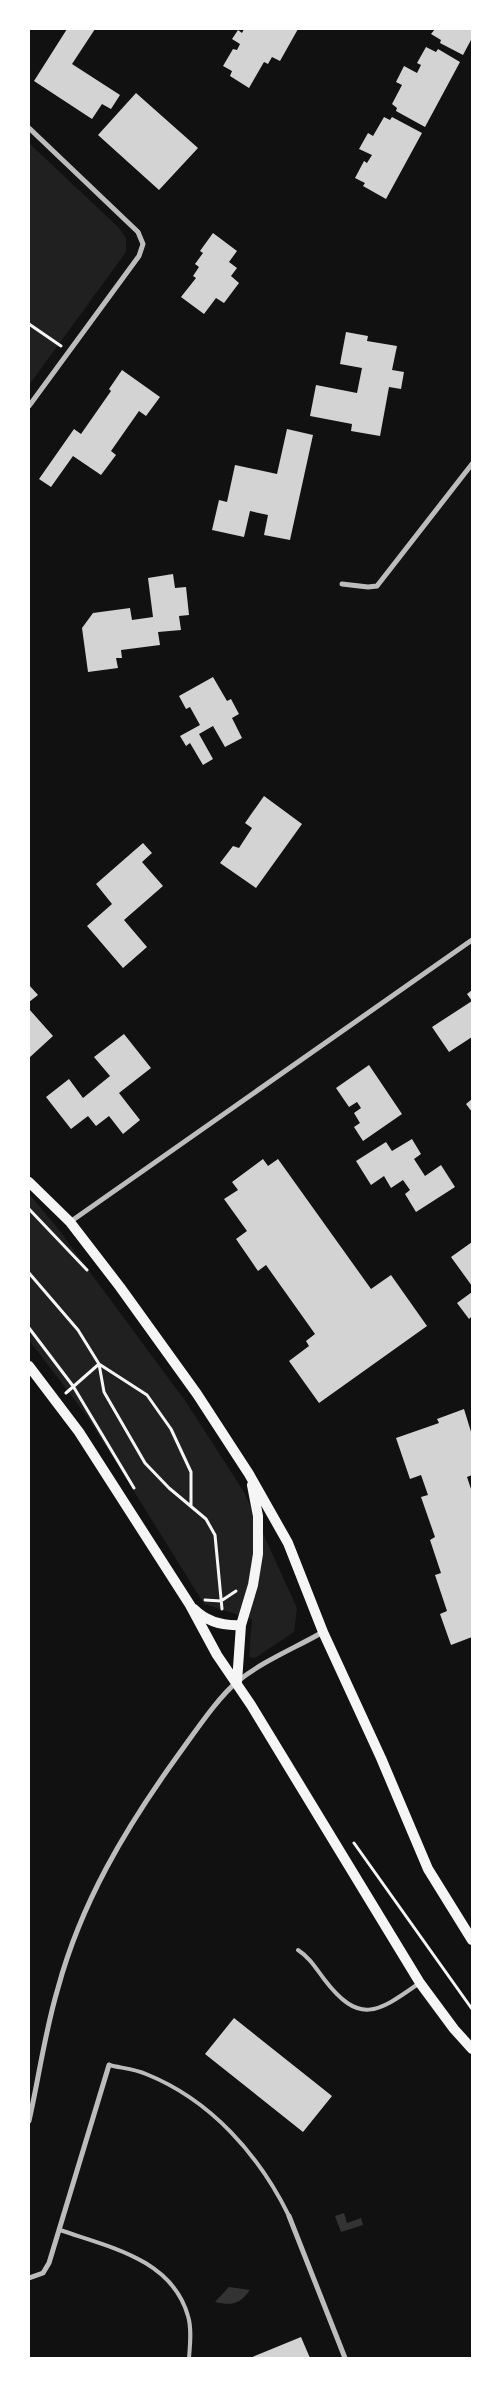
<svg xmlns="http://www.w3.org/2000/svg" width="501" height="2387" font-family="'Open Sans',sans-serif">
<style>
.green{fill:#202020}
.water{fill:#333}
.building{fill:#d3d3d3}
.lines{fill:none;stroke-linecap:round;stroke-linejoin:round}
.path{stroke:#f5f5f5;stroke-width:3}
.service{stroke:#bcbcbc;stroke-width:4}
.minor{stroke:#bcbcbc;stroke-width:5}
.secondary{stroke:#f5f5f5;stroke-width:10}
</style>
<rect width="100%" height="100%" fill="#111"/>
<path class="green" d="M29 143 118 227 126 238V252L29 385Z
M29 1194 56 1226 186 1402 244 1492 297 1608 294 1632 255 1658 249 1657 252 1619 204 1604 89 1419 29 1340Z"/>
<path class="water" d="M344 2213 347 2223 361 2218 363 2225 341 2232 335 2216Z
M229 2287 250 2290C240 2304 232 2306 215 2302Z"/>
<path class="building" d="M67 29H95L72 64 120 95 111 109 102 104 92 119 34 81Z
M244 29H298L280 61 272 57 268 64 264 62 249 88 230 76 232 71 223 66 233 49 237 50 240 44 232 39 238 30 242 33Z
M435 29H472V38L463 55 440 43 441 40 431 34Z
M426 47 436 52 438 49 460 62 425 127 396 111 397 108 392 104 402 85 396 82 404 66 417 73 421 65 417 63Z
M136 93 198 148 159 190 98 135Z
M384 117 390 120 392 117 422 133 386 199 363 186 365 183 355 178 364 161 367 163 372 155 359 149 368 133 373 136Z
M213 233 237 251 229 262 237 268 231 276 239 283 224 303 216 298 204 314 181 297 196 278 193 276 199 267 195 264 203 253 200 251Z
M346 332 368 336 367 341 397 346 392 370 404 372 401 389 389 387 380 436 351 431 352 424 310 416 316 385 357 393 362 368 340 364Z
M122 370 160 397 146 416 139 411 111 451 116 455 101 475 73 456 51 487 39 479 74 429 81 434 111 391 109 389Z
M287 429 313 435 290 540 264 535 268 515 250 511 244 537 212 530 219 500 227 502 235 465 277 474Z
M173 574 175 588 186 587 189 615 179 616 181 630 158 632 160 645 121 650 122 658H116L118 668 88 672 82 628 93 613 130 608 132 620 153 617 148 578Z
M213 677 227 701 231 699 239 714 232 718 242 738 225 747 213 726 199 734 213 759 203 765 190 743 186 746 180 736 200 725 190 707 186 709 179 696Z
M264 796 302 824 256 888 220 863 233 846 239 848 252 828 245 823Z
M143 843 152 853 142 862 163 886 124 920 147 947 123 968 87 926 112 904 96 884Z
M29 985 38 995 29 1002Z
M472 990V1001L467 994Z
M472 1001V1037L449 1052 432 1027Z
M29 1009 53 1036 29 1058Z
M124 1034 151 1068 119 1093 140 1120 123 1134 109 1116 96 1126 88 1116 71 1129 46 1097 69 1079 83 1098 110 1076 94 1057Z
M369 1065 402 1114 363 1141 354 1127 360 1123 354 1113 361 1108 357 1102 349 1107 336 1088Z
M472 1099V1112L466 1104Z
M412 1139 421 1154 414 1159 425 1176 441 1165 455 1187 416 1212 405 1194 410 1190 403 1180 391 1188 384 1176 371 1185 356 1161 386 1142 392 1151Z
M263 1159 268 1166 278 1159 371 1289 391 1275 427 1326 319 1403 289 1361 309 1346 306 1341 315 1334 266 1265 258 1271 236 1239 247 1231 224 1199 238 1190 232 1182Z
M472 1242V1286L451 1257Z
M472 1292V1316L469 1319 457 1303Z
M464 1409 472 1435V1475L467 1477 472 1492V1637L451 1645 440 1614 447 1611 435 1575 441 1573 430 1540 435 1537 421 1497 428 1495 421 1475 410 1479 396 1438 439 1423 437 1419Z
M234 2018 332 2096 303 2132 205 2054Z
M301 2337 310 2358H250Z"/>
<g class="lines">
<path class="path" d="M29 324 61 346
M29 1209 87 1270
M29 1273 78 1330 99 1364 104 1392 145 1463 169 1488 206 1519 215 1535 222 1609
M29 1328 73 1386 134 1488
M66 1393 99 1364 147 1395 171 1429 191 1472V1506
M205 1600 221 1601 236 1591
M354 1843 472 2009"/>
<path class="service" d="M298 1950C310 1958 315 1967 324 1979 359 2025 377 2013 418 1984
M109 2065C121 2068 135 2069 146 2074 211 2100 259 2155 289 2216
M60 2230C109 2247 172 2259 188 2316 192 2329 190 2345 189 2358"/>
<path class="minor" d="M29 128 138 232 143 244 139 256 29 406
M342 584 368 587 377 586 472 464
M70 1222 472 940
M29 2121C39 2077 45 2031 58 1988 81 1903 125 1829 176 1758 193 1735 217 1698 238 1681 263 1661 295 1648 323 1632
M289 2216 345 2358
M29 2278 43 2273 49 2263 109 2065"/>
<path class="secondary" d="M29 1182 70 1222 120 1287 197 1394 249 1474 288 1543 323 1632 381 1758 428 1869 472 1940
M29 1366 79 1432 190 1605 217 1655 251 1705 420 1983 454 2029 472 2049
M194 1609C207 1622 223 1626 241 1625
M237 1682 241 1625 253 1585 258 1554V1516L252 1485"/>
</g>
<rect width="501" height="2387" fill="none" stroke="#ffffff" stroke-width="60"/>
</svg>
